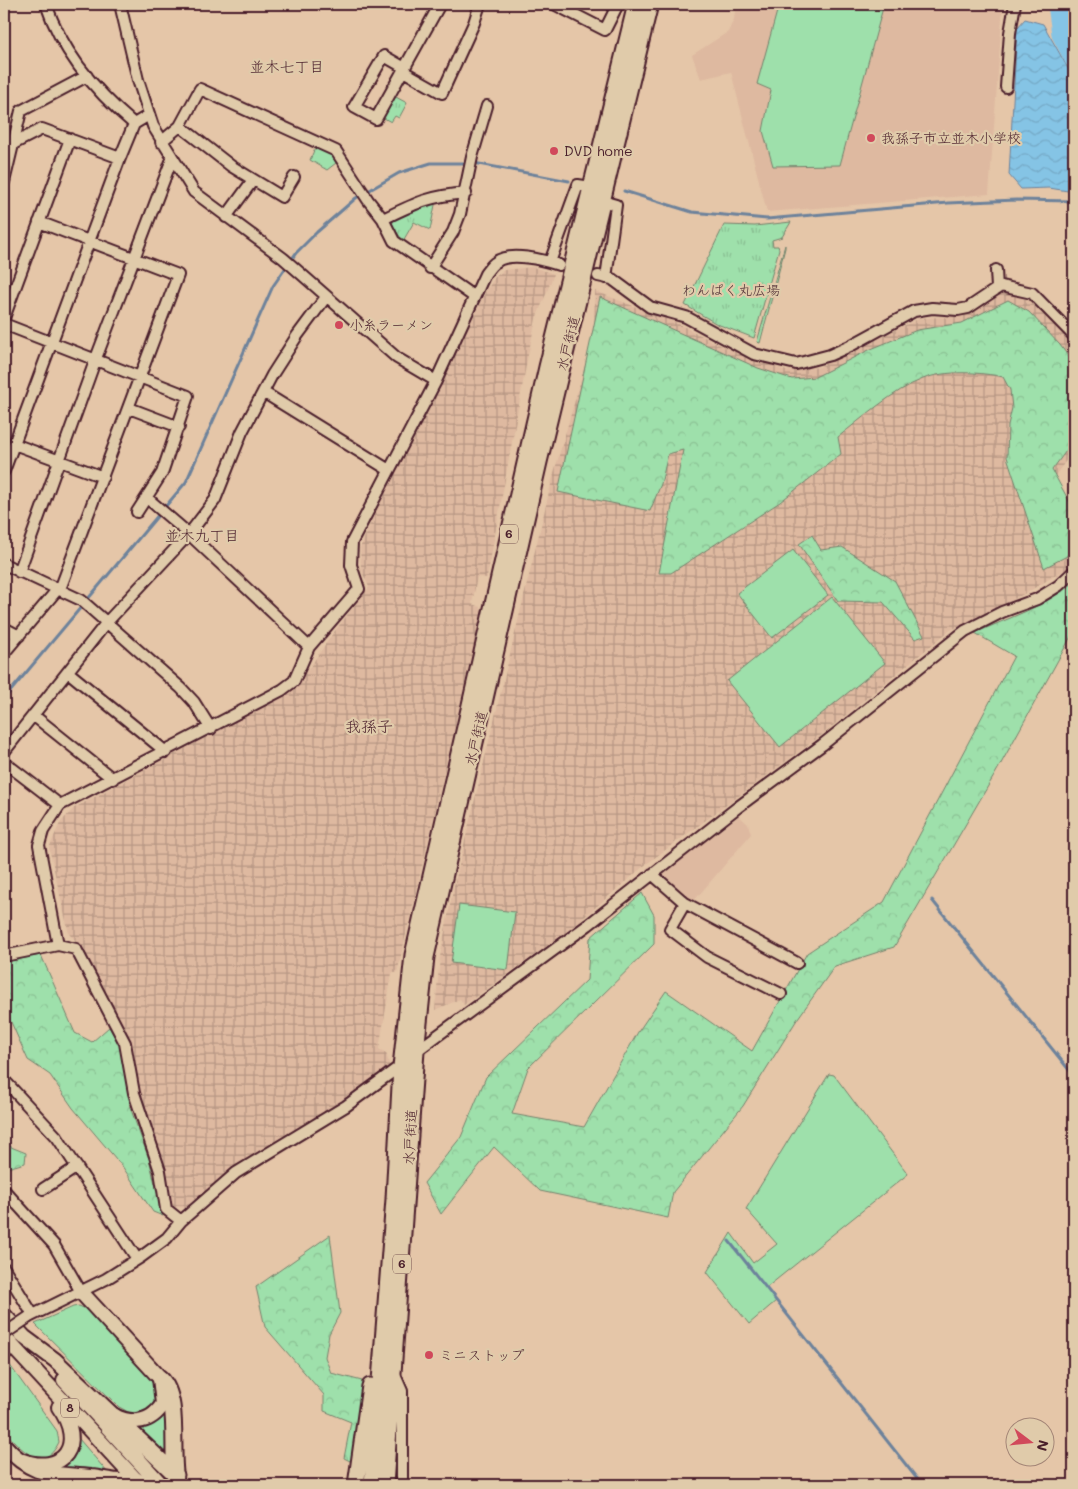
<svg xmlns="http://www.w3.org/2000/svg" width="1078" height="1489" font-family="Mali,'Klee One',sans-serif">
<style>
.built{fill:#deb9a0}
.industrial{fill:url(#industrial-grid)}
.green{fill:#9ee0ab;stroke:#74806b}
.forest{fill:url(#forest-crowns);stroke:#74806b}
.park{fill:url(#park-tufts);stroke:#74806b}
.water{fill:url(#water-waves);stroke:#6d829b}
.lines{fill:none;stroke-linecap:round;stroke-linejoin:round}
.stream{stroke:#6d829b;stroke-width:3}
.river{stroke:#85c4e5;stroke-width:19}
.minor-casing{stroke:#4a1f2b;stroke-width:14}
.major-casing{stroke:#4a1f2b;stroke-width:18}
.highway-casing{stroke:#4a1f2b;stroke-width:19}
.minor{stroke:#e0cbaa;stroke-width:10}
.major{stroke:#e0cbaa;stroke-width:14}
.highway{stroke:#e0cbaa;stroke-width:15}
.minor-bridge-casing{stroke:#4a1f2b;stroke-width:14;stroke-linecap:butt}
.minor-bridge{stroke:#e0cbaa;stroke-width:10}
.poi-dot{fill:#d1495b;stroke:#e0cbaa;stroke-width:2}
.labels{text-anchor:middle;stroke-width:4.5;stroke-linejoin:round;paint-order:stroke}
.shield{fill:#e0cbaa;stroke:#775351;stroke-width:1}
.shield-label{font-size:12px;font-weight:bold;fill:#4a1f2b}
.poi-label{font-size:14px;fill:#4a1f2b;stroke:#e0cbaa;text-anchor:start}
.park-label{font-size:14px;fill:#523238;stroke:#e0cbaa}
.street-label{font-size:14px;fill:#4a1f2b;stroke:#e0cbaa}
.neighbourhood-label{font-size:15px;fill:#4a1f2b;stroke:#e0cbaa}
.quarter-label{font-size:16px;fill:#4a1f2b;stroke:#e0cbaa}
</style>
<defs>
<pattern id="industrial-grid" width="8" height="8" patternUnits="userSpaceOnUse" patternTransform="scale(1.25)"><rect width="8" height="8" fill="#deb9a0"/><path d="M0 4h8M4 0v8" fill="none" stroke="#b69683"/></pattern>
<pattern id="forest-crowns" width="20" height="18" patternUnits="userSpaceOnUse" patternTransform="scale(1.25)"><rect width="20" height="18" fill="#9ee0ab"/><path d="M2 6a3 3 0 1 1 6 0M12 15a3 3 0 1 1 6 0" fill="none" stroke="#8ac093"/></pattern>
<pattern id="park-tufts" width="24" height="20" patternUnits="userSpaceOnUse" patternTransform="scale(1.25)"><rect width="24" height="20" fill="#9ee0ab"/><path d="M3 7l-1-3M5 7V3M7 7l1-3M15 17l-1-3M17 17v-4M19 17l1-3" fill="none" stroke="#8ac093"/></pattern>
<pattern id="water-waves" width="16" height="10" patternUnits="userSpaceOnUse" patternTransform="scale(1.25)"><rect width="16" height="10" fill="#85c4e5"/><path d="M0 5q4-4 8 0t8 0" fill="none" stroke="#74a8c5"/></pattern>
</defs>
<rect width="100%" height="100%" fill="#e5c6a8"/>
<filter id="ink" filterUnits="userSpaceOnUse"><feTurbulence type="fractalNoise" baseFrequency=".02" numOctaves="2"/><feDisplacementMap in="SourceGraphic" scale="10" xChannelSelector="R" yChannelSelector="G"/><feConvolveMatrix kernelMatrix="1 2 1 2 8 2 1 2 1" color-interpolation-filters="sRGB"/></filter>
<g filter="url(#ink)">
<path class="built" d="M736 4H1003L989 194 767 212 731 72 701 79 692 55 728 32 734 19Z
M739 816 748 824 751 834 693 902 666 881 663 874Z"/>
<path class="industrial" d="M533 267 554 274 536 319 528 355 487 578 477 577 474 593 472 604 480 607 482 611 397 973H392L379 1049 386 1053 390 1067 341 1106 191 1208 172 1207 140 1096 133 1045 80 945 69 934 49 848 60 823 74 808 295 689 331 636 369 587 361 570 360 548 375 513 442 383 486 291 495 277 504 270Z
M595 291 677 323 724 347 787 371 819 367 920 318 959 316 983 306 997 294H1012L1031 301 1048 314 1074 346V450L1048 485 1074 511V561L1068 568 1026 593 949 631 819 737 645 865 567 932 464 1005 460 999 435 1010 440 957 453 890 553 476 594 335Z"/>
<path class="green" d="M779 4H884L840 165 773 166 763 131 771 90 757 84Z
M793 550 828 595 772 638 737 593Z
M832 597 885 663 780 747 727 681Z
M459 905 515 912 508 970 451 963Z
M829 1074 834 1075 908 1174 766 1288 776 1301 749 1324 707 1272 731 1233 753 1263 777 1244 746 1209Z
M79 1306 86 1309C103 1328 144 1363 153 1384 159 1398 152 1418 133 1414 128 1413 124 1409 119 1407L35 1324 73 1307Z
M4 1357 57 1431 59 1442C43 1476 19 1447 4 1430Z
M166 1413 167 1455H165L141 1431Z
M79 1439 108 1473 55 1469 70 1460Z"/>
<path class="forest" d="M785 245V248L760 343 757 342Z
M600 297 758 368 792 379 815 377 871 349 917 330 962 323 1008 300 1029 312 1060 345 1074 364V440L1052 470 1074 510V547L1067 556 1044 568 1007 457 1008 425 1012 408 1010 390 1003 377C981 372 945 370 923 379 892 391 864 417 838 437L841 454 780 502 671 573H659L683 450 668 454 661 484 650 511 558 492Z
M812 535 821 550 842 547 895 581 924 636 915 639 883 602 838 601 799 544Z
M1074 582V631L998 769 894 947 835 966 798 1018 743 1106 673 1192 668 1218 540 1191 494 1147 441 1214 424 1183 461 1137 486 1077 587 980 590 938 642 893 654 915V944L528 1068 512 1114 584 1127 638 1032 666 991 752 1051 807 953 884 902 1014 656 975 633C1008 618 1047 606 1074 582Z
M41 955 75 1033 92 1042 109 1027 121 1047 127 1072 130 1107 149 1159 163 1216 153 1212 122 1166 73 1108 50 1075 28 1060 11 1022 4 1015V962Z
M4 1140 11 1147 26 1153 25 1163 4 1169Z
M330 1235 340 1313 329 1334 325 1357 331 1373 362 1381 352 1462 344 1458 351 1422 324 1411V1395L265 1327 256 1287Z"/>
<path class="park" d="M394 96 407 103 399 118 395 116 391 122 382 117Z
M315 148 332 155 336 163 327 170 310 160Z
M436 200 430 230 414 222 403 241 392 225 394 218Z
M791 222 782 237 772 240 773 246H778L779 249 754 338 717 324 685 305 724 225 755 226Z"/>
<path class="water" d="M1025 19 1043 24 1074 79V192L1049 188 1021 189 1009 175 1017 28Z"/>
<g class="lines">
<path class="stream" d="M474 163 569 181
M624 191 692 212 767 219 948 203 1016 200 1074 201
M4 699 186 482 273 286 296 253 317 232 356 198 399 173 431 163H468
M932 900 1074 1076
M729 1241 922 1485"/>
<path class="river" d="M1057 4 1061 34 1074 59"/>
<g class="minor-casing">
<path id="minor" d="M46 4C62 52 96 92 134 124
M120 4 138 80 153 126 194 192 283 258 397 358 436 381
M554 4 605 30 618 4
M405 68 384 56 354 107 376 119 440 4
M403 71 442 93 474 23 480 4
M1006 87 1010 33 1015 4
M180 126 231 166 282 197 294 177
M161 142 180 126 200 89 336 151 368 200 383 219 394 241 473 296
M13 144 42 129 120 158
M4 182 21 111 87 76
M602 201 616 205 606 278
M226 217 253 180
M383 219C416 203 429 196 466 193
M550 262 578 185 591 187
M430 268 453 232 460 214 472 157 487 106
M996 270 997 288
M598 276 612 279 650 307 686 317 754 354 796 364 830 355 850 346 914 311 932 308 958 310 968 308 1001 286 1032 293 1074 336
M4 318 70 139
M4 324 188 396 162 473 137 512
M263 392 389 470
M129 408 179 427
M14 444 103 477
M4 471 120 158 134 124 149 115
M147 498 189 534 309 647
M4 564 81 600 89 607 181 688 194 702 211 729
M19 572 95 361 172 159
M4 628 19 636
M4 653 62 584 178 275 39 222
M68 672 166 752
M33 715 113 779
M4 752 107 622 189 534 215 500 242 432 272 375 297 336 326 297
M4 762 60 805
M652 874 685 903 797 963
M685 903 670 929 707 957 781 994
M58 945 39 845 43 831 60 805 282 690 294 681 309 647 359 589 351 565 352 542 436 381 485 274C488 270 492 264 496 262 510 251 544 260 559 265
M4 956 58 945 76 949 125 1043 134 1093 160 1171 166 1209 181 1221
M415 1052 588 925 738 807 822 745 965 631 1002 612 1037 599 1058 586 1074 571
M4 1080 57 1137 137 1259
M43 1189 77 1167
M4 1190 54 1245 81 1292
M4 1268 33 1315
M29 1317 106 1279 141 1257 167 1238 181 1221 236 1173 346 1106 403 1064
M395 1375 402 1391V1485"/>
</g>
<g class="major-casing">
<path id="major" d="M4 1315 24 1337
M4 1337 136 1480
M24 1337 55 1360 114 1416C133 1425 151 1423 163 1404L160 1378 81 1292
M64 1380 108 1427
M4 1445C33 1478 52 1473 91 1477 104 1478 113 1482 126 1481
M20 1460C64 1477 86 1444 59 1407"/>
</g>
<g class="highway-casing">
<path id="highway" d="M160 1378C182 1398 169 1456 177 1485
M114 1416 176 1475
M108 1427 161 1485
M136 1480 142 1485
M116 1482 121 1485
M356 1485 370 1386
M372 1485 394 1199 401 1067 413 955 547 367 636 4
M385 1485 416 1051 426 957 539 462 650 4"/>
</g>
<use href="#minor" class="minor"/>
<use href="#major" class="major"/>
<use href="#highway" class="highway"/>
<g class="minor-bridge-casing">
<path id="minor-bridge" d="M4 1334 29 1317"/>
</g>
<use href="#minor-bridge" class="minor-bridge"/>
</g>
</g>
<g class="poi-dot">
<circle cx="871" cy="138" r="5"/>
<circle cx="554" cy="151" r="5"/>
<circle cx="339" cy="325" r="5"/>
<circle cx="429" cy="1355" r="5"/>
</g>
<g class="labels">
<g class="shield">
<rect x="500" y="524.5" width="18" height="19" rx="4"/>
<rect x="393" y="1254.5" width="18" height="19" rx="4"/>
<rect x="61" y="1398.5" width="18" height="19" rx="4"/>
</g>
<g class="shield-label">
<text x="509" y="538">6</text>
<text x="402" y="1268">6</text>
<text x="70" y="1412">8</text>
</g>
<g class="poi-label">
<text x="881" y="143">我孫子市立並木小学校</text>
<text x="564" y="156">DVD home</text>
<text x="349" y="330">小糸ラーメン</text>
<text x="439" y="1360">ミニストップ</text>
</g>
<g class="park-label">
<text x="731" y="295">わんぱく丸広場</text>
</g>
<g class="street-label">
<text transform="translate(568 343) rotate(-76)" y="5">水戸街道</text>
<text transform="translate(476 738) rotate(-77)" y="5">水戸街道</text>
<text transform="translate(410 1137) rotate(-87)" y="5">水戸街道</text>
</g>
<g class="neighbourhood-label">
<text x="287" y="72">並木七丁目</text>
<text x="202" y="541">並木九丁目</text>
</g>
<g class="quarter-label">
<text x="369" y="732">我孫子</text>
</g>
</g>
<rect width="1078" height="1489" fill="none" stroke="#e0cbaa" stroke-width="20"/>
<rect x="10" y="10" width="1058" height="1469" fill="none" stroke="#4a1f2b" stroke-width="2" filter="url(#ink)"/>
<g transform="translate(1030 1442) rotate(106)"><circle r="24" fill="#e0cbaa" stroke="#a48677"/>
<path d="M0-4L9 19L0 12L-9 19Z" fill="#d1495b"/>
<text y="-8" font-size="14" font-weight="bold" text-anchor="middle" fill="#4a1f2b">N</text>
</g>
</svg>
